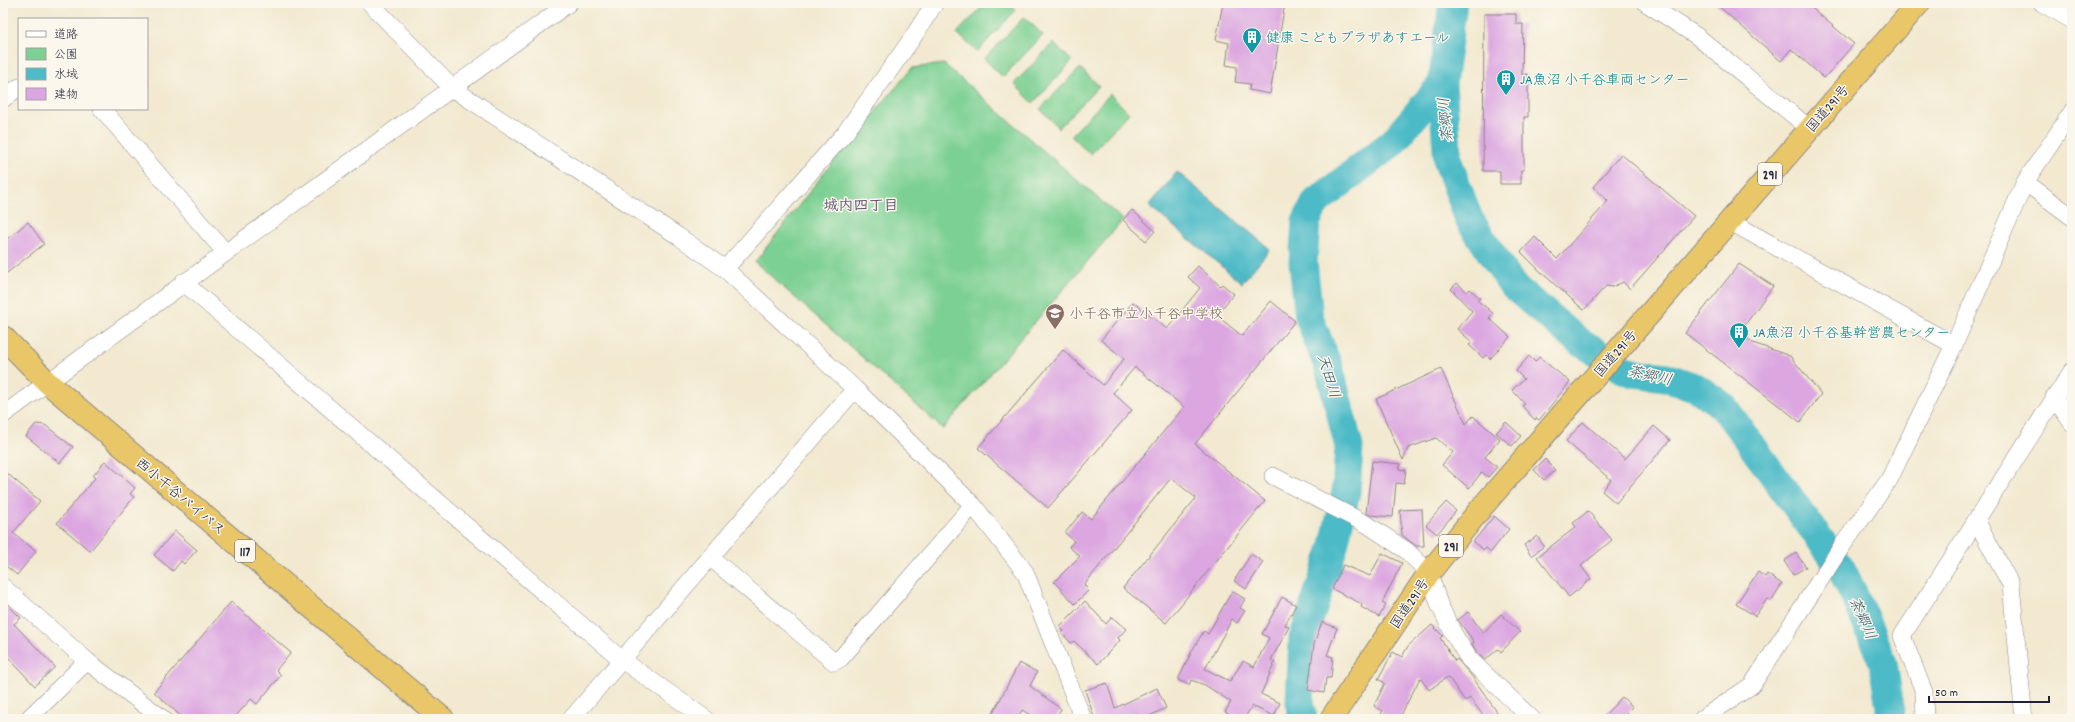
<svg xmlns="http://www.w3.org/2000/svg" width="2075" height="722" font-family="Dekko,'Klee One',sans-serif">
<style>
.green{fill:#7cd093;stroke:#4f7967}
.water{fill:#4ebbc7;stroke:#386e81}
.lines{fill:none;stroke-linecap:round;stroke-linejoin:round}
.river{stroke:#4ebbc7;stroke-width:29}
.building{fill:#dca7e1}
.minor-casing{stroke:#8a8686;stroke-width:18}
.highway-casing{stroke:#8a8686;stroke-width:24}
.minor{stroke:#fff;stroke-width:17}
.highway{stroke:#e9c769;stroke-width:22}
.labels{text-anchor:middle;stroke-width:3;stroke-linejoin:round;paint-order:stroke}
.shield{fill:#fbf7ec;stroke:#636270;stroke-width:1}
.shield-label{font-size:13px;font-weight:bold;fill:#22223b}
.culture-label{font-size:14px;fill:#0d838f;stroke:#fbf7ec;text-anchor:start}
.street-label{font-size:14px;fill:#22223b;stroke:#fbf7ec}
.education-label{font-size:14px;fill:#785e54;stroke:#fbf7ec;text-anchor:start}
.water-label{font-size:15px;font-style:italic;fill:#31586c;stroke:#fbf7ec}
.neighbourhood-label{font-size:15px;font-weight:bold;fill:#635175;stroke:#fbf7ec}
</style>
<rect width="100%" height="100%" fill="#fbf7ec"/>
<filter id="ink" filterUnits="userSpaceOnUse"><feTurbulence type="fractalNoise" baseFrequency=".025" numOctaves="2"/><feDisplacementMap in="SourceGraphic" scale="8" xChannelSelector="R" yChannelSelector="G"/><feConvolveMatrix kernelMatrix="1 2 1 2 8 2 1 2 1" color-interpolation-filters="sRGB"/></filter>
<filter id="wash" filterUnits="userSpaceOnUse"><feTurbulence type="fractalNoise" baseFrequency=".012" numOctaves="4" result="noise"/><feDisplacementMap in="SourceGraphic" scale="16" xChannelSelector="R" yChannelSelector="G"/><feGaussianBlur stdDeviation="0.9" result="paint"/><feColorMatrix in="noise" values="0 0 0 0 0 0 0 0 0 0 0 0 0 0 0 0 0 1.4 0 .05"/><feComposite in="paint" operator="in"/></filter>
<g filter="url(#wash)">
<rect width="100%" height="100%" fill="#f2e9d0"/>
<path class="green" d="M986 3H1009L1016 10 977 52 957 33Z
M1024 17 1043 35 1003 77 984 59Z
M1053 43 1072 61 1033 103 1014 84Z
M944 64 1123 220 943 429 755 262 824 173 912 68Z
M1080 68 1099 86 1059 128 1040 109Z
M1110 94 1129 113 1090 154 1071 136Z"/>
<path class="water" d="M1177 172 1270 249 1242 283 1149 206Z"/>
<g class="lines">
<path class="river" d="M1453 3 1442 84 1448 162 1469 219 1513 286 1576 339 1623 369 1634 373 1666 377 1697 388 1723 406 1841 568 1859 605 1883 663 1890 707 1889 719
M1303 719 1300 702 1303 639 1334 545 1346 492 1349 447 1330 371 1309 317 1303 262 1306 222 1316 202 1392 143 1442 84"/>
</g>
<g id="blocks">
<path class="building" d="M1223 3H1285L1270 94 1249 90 1250 84 1235 82 1237 67 1226 65 1229 43 1216 40Z
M1715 3H1806L1854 44 1824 78 1791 49 1781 61Z
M1484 14H1516V24H1523L1522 75 1528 74V117H1524V170H1521V184H1500V171H1483Z
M1621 154 1694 216 1630 289 1623 282 1612 287 1606 286 1584 310 1543 274 1521 252 1535 237 1557 259 1608 201 1593 187Z
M1132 210 1155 231 1146 241 1123 220Z
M28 222 44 244 3 276V242Z
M1739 264 1773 286 1740 332 1753 343 1790 356 1821 394 1800 422 1685 333Z
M1198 266 1220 286 1222 284 1234 294 1216 315 1242 336 1271 301 1295 321 1195 444 1265 501 1166 623 1123 588 1196 498 1171 478 1084 585 1089 590 1075 604 1054 582 1080 556 1069 547 1074 541 1065 533 1082 512 1091 519 1184 407 1135 367 1113 393 1132 410 1048 508 978 448 1063 350 1103 385 1124 359 1101 340 1133 302 1167 329 1200 288 1188 277Z
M1457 283 1467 292 1470 289 1480 298 1477 300 1493 313 1489 318 1510 337 1490 359 1486 355 1483 358 1469 345 1472 342 1457 329 1472 311 1451 289Z
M1529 356 1535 362 1539 357 1570 382 1539 420 1536 418 1535 420 1522 406 1525 404 1512 390 1524 379 1516 371Z
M1441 369 1466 424 1473 416 1500 439 1485 457 1497 467 1488 477 1482 472 1469 488 1442 465 1453 452 1436 438 1408 448 1403 460 1376 399Z
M1506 422 1521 436 1512 446 1496 433Z
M1583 422 1625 459 1654 426 1670 440 1616 503 1602 491 1611 480 1566 441Z
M36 424 45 425 73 447 60 463 26 436Z
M1545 459 1555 470 1544 480 1534 470Z
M105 461 135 488 130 494 134 497 90 551 57 523 95 478 93 476Z
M1372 461 1401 464 1399 469 1406 470 1404 484 1396 483 1393 517 1370 515 1366 513Z
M3 470 40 501 13 533 36 551 17 575 3 564Z
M1446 502 1456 511 1437 534 1426 525Z
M1422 509 1424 546H1416L1402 535 1400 510Z
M1588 511 1612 540 1581 566 1591 579 1569 597 1537 557 1576 527 1573 523Z
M1494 516 1509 529 1491 552 1486 548 1484 550 1473 542Z
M175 531 197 550 184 564 181 561 173 571 154 555Z
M1537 536 1544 546 1531 556 1524 545Z
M1382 553 1402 563 1382 603 1386 605 1379 617 1361 607 1362 604 1332 589 1343 565 1370 576Z
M1796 553 1806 567 1793 575 1784 561Z
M1251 554 1263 562 1246 589 1234 581Z
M1758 572 1765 577 1767 574 1782 584 1771 601 1767 599 1755 616 1736 604Z
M1232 591 1245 599 1240 608 1245 611 1237 623 1232 619 1205 669 1230 681 1243 661 1254 667 1269 638 1262 634 1282 597 1296 605 1285 625 1289 627 1271 660 1275 662 1261 694 1280 703 1274 716 1252 706 1244 719H1236L1225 712 1231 702 1205 685 1191 680 1189 685 1178 680 1193 649 1204 631 1208 634Z
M3 600 21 618 14 624 55 667 35 686 3 652Z
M1085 601 1106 624 1112 617 1126 629 1118 638 1120 640 1098 664 1074 641 1071 643 1062 633 1064 631 1059 627Z
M231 602 291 653 276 670 281 675 257 704 251 699 233 719H184L154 692Z
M1468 612 1483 633 1501 614 1520 632 1501 652 1498 649 1485 660 1477 653 1472 644 1474 642 1458 620Z
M1322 622 1337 628 1327 655 1333 657 1331 678H1326L1324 693 1308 690 1314 644Z
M1432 625 1443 636 1440 638 1455 661 1457 659 1471 675 1502 719H1486L1470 698 1465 701 1449 678H1446L1429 690 1420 678 1399 719H1378L1383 711 1374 706 1385 683 1378 679 1393 652 1402 657 1408 646Z
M1019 663 1037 672 1030 686 1061 709 1055 719H1036L1022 710 1017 719H990Z
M1107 683 1115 708 1157 688 1166 708 1143 719H1139L1137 713 1123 719H1093L1094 717 1085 690Z
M1622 697 1633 707 1621 719H1601Z"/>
</g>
</g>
<g filter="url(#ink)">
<use href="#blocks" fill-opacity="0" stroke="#8a8686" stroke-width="1"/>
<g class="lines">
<g class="minor-casing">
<path id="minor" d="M370 3 452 88 678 236 725 269 855 389 973 505 1025 572 1083 719
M1646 3 1698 37 1809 128
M2042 3 2072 20
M3 99 19 87
M102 109 225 252
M2025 182 2072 217
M1729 221 1954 345
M725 269 845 133 911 40 935 3
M183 282 622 660 706 719
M2054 397 2072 423
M3 415 569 3
M1273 476 1368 525 1407 551 1429 573 1439 604 1453 633 1469 659 1532 719
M1976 520 2011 585 2024 719
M710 557 834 662 841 658 973 505
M3 587 87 661 163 719
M28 719 87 661
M571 719 855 389
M1702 719 1752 685 1842 546 1889 480 1954 345 2025 182 2072 112
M1925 719 1924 692 1902 636 2072 371"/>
</g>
<g class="highway-casing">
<path id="highway" d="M3 337 47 382 443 719
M1331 719 1429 573 1482 507 1919 3"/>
</g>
<use href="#minor" class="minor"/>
<use href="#highway" class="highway"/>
</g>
</g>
<defs>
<g id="building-pin" transform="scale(1)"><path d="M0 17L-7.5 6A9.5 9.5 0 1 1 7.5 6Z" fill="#0f9aa8" stroke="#fbf7ec"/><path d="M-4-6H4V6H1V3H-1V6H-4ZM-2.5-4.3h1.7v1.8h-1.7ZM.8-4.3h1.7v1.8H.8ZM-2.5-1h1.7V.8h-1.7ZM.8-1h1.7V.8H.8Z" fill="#fff"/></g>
<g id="school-pin" transform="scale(1)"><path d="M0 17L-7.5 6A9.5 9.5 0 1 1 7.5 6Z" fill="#8d6e63" stroke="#fbf7ec"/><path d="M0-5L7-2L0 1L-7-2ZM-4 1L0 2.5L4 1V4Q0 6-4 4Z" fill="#fff"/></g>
</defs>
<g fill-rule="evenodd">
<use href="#building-pin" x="1252" y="37"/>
<use href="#building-pin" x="1506" y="79"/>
<use href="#school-pin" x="1055" y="313"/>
<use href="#building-pin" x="1739" y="332"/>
</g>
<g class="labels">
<g class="shield">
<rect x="1758" y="163" width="24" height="22" rx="3"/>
<rect x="1439" y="535" width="24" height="22" rx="3"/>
<rect x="235" y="540" width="20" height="22" rx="3"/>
</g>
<g class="shield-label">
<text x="1770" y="179">291</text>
<text x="1451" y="551">291</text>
<text x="245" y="556">117</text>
</g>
<g class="culture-label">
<text x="1266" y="42">健康 こどもプラザあすエール</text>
<text x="1520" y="84">JA魚沼 小千谷車両センター</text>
<text x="1753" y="337">JA魚沼 小千谷基幹営農センター</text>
</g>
<g class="street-label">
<text transform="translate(1827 108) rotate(-49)" y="5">国道291号</text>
<text transform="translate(1615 353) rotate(-49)" y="5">国道291号</text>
<text transform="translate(181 496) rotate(40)" y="5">西小千谷バイパス</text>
<text transform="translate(1409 603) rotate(-56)" y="5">国道291号</text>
</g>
<g class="education-label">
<text x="1069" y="318">小千谷市立小千谷中学校</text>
</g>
<g class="water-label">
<text transform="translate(1445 120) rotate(-95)" y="5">茶郷川</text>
<text transform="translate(1650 375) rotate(13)" y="5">茶郷川</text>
<text transform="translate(1329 376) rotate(73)" y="5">天田川</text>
<text transform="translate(1863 618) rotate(66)" y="5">茶郷川</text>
</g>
<g class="neighbourhood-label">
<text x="861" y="210">城内四丁目</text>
</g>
</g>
<rect width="2075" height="722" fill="none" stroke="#fbf7ec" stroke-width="16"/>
<rect x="18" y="18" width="130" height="92" fill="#fbf7ec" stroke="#a4a2a5"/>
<rect x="26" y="31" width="20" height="6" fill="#ffffff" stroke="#a4a2a5"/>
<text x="54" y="38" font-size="12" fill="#22223b">道路</text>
<rect x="26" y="48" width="20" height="12" fill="#7cd093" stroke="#a4a2a5"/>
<text x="54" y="58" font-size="12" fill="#22223b">公園</text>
<rect x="26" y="68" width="20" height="12" fill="#4ebbc7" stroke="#a4a2a5"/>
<text x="54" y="78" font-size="12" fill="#22223b">水域</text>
<rect x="26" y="88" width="20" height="12" fill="#dca7e1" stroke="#a4a2a5"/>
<text x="54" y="98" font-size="12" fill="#22223b">建物</text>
<path d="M1929 696v6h120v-6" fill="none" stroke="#22223b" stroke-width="2"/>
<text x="1935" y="696" font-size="12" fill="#22223b" stroke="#fbf7ec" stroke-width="3" paint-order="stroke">50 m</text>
</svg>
